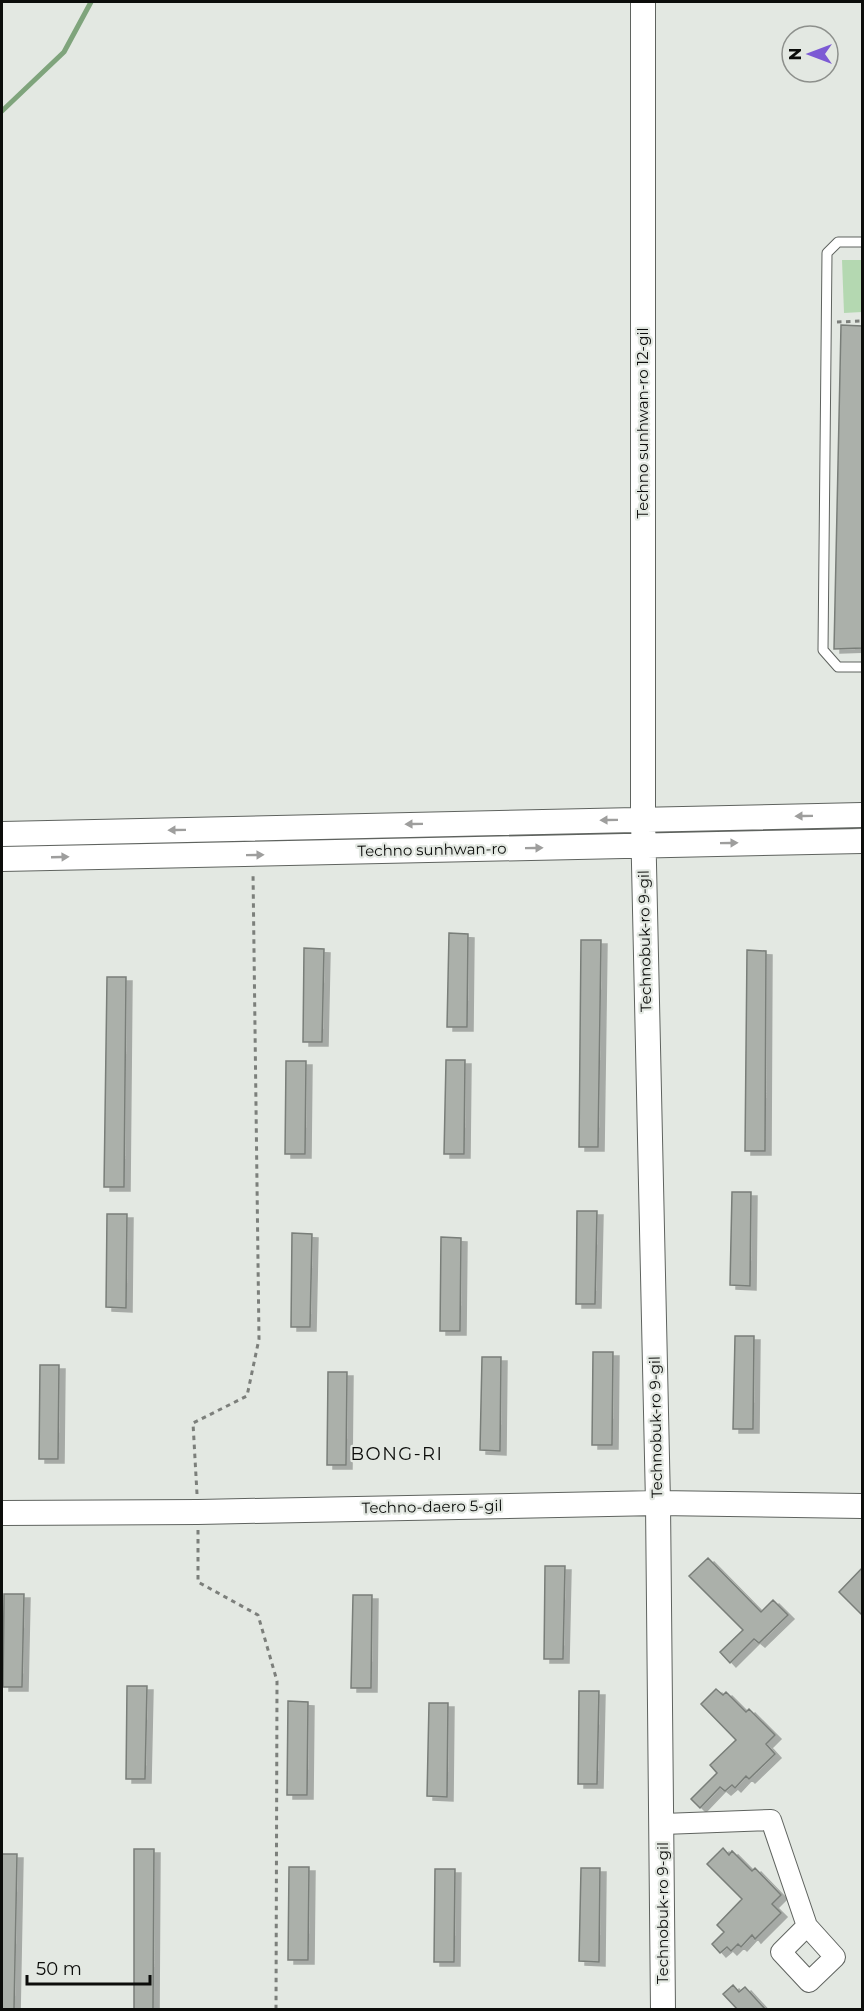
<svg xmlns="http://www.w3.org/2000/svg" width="864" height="2011" font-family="Montserrat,sans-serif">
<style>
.green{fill:#b4d8b1}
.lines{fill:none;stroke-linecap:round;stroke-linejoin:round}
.stream{stroke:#7fa47c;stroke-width:5}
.building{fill:#abb0aa;stroke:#797e79;stroke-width:1.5;filter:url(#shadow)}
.service-casing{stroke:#5f635f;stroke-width:11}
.minor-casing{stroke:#5f635f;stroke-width:22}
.tertiary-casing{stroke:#5f635f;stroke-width:26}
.path{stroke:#7c7f7b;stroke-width:3;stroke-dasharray:4.5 4.5;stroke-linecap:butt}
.service{stroke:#fff;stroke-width:9}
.minor{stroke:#fff;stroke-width:20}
.tertiary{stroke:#fff;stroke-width:24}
.oneway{fill:#9e9e9d}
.labels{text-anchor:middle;stroke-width:4.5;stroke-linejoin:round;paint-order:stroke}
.street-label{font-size:15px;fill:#0c0d0b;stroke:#e3e8e2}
.quarter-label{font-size:18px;letter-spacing:1.5px;fill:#0c0d0b;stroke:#e3e8e2}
</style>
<defs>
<filter id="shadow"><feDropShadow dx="6" dy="4" stdDeviation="0" flood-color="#0004"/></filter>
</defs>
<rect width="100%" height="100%" fill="#e3e8e2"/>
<path class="green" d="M842 260H862V312L844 313Z"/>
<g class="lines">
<path class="stream" d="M2 111 64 52 91 2"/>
</g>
<path class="building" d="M841 325 862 326V648L834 649Z
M449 933 468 934 467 1027H447Z
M581 940H601L598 1147H579Z
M304 948 324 949 322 1042H303Z
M747 950 766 951 765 1151H745Z
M107 977H126L124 1187H104Z
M446 1060H465L464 1154H444Z
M286 1061H306L305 1154H285Z
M732 1192H751L750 1286 730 1285Z
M577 1211H597L595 1304H576Z
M107 1214H127L126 1308 106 1307Z
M292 1233 312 1234 310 1327H291Z
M441 1237 461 1238 460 1331H440Z
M735 1336H754L753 1429H733Z
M593 1352H613L612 1445H592Z
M482 1357H501L500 1451 480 1450Z
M40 1365H59L58 1459H39Z
M328 1372H347L346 1465H327Z
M708 1558 761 1612 773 1600 788 1615 759 1643 754 1639 730 1663 720 1652 743 1630 689 1576Z
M545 1566H565L563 1659H544Z
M862 1568V1615L839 1592Z
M4 1594H24L22 1687H3Z
M353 1595H372L371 1688H351Z
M127 1686H147L145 1779H126Z
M716 1689 723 1695 726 1692 746 1712 749 1709 775 1735 766 1744 775 1754 749 1779 746 1776 735 1788 732 1785 725 1791 720 1787 700 1808 691 1799 717 1773 710 1765 736 1740 701 1704Z
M579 1691H599L597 1784H578Z
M288 1701 308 1702 307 1795H287Z
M429 1703H448L447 1797 427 1796Z
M723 1848 729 1855 732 1851 752 1871 755 1868 781 1895 772 1904 781 1913 755 1939 752 1935 741 1947 738 1944 731 1951 727 1947 720 1953 712 1944 724 1932 717 1925 742 1899 707 1864Z
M134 1849H154L153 2010H134Z
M2 1854H17L14 2010H2Z
M289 1867H309L308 1960H288Z
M581 1868H600L599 1962 579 1961Z
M435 1869H455L454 1962H434Z
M733 1985 739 1992 745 1987 766 2010H738L723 1994Z"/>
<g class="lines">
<g class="service-casing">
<path id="service" d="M862 242H838L827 253 823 650 838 667H862"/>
</g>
<g class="minor-casing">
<path id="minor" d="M663 1824 771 1820 807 1926 781 1952 809 1982 835 1957 807 1926"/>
</g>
<g class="tertiary-casing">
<path id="tertiary" d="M643 2V819L658 1503 663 2010
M2 834 862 815
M2 859 862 841
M2 1513 198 1512 658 1503 862 1506"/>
</g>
<path class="path" d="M837 322 862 321
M197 1494 193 1423 247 1396 259 1339 253 872
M198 1530V1582L258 1615 277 1681 276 2010"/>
<use href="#service" class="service"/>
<use href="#minor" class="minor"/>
<use href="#tertiary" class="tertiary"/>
</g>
<defs><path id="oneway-solid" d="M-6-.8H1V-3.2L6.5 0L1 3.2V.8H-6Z" transform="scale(1.5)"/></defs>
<g class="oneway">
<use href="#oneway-solid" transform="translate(804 816) rotate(179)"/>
<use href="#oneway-solid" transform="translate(609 820) rotate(179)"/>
<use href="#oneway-solid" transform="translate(414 824) rotate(179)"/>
<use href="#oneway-solid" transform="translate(177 830) rotate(179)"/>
<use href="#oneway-solid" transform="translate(729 843) rotate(-1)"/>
<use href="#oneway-solid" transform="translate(534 848) rotate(-1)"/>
<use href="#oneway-solid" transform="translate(255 855) rotate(-1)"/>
<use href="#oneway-solid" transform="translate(60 857) rotate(-2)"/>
</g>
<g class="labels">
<g class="street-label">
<text transform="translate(643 423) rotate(-90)" y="5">Techno sunhwan-ro 12-gil</text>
<text transform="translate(432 850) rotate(-1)" y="5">Techno sunhwan-ro</text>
<text transform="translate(645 941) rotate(-91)" y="5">Technobuk-ro 9-gil</text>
<text transform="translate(656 1427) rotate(-91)" y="5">Technobuk-ro 9-gil</text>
<text transform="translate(432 1507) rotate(-1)" y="5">Techno-daero 5-gil</text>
<text transform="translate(663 1913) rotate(-90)" y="5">Technobuk-ro 9-gil</text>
</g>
<g class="quarter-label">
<text x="397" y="1460">BONG-RI</text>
</g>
</g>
<rect width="864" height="2011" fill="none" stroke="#0c0d0b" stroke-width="6"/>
<g transform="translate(810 54) rotate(270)"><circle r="28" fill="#e3e8e2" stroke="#8d908c" stroke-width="1.5"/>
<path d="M0-4.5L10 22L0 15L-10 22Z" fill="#7c5ad4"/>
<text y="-9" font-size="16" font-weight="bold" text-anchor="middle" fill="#0c0d0b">N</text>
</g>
<path d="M27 1975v9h123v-9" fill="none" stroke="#0c0d0b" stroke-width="3"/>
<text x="36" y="1975" font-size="18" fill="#0c0d0b" stroke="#e3e8e2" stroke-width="4.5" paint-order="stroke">50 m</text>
</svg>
